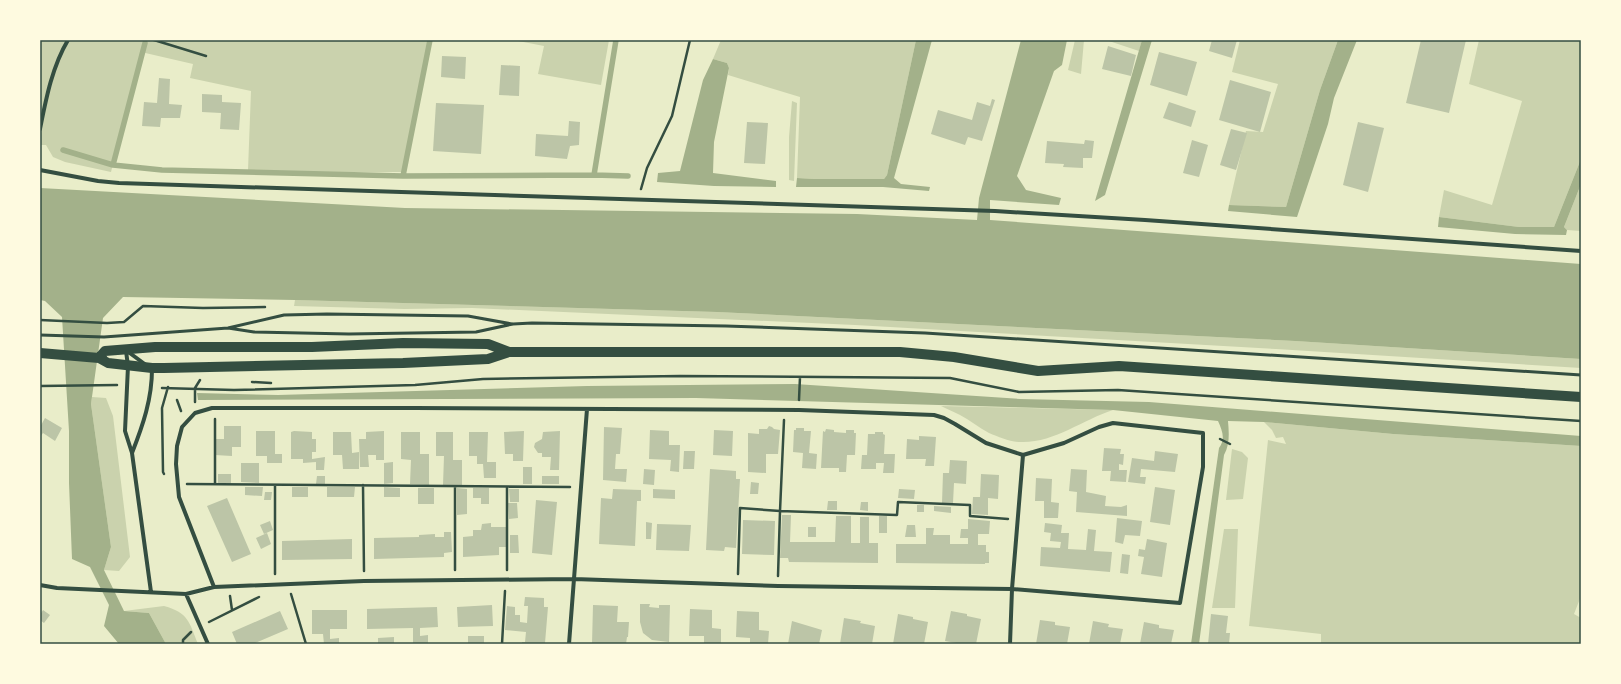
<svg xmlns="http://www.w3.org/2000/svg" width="1621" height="684" font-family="Inter,sans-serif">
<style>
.green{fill:#cad2ad}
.water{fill:#a3b18a}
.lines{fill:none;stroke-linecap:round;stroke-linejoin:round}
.stream{stroke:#a3b18a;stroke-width:5.5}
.building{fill:#bcc5a7}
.path{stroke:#344e41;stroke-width:2.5}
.service{stroke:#344e41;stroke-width:3}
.minor{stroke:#344e41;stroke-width:4}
.primary{stroke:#344e41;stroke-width:10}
.neatline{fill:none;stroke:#344e41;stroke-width:1.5}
</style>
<rect width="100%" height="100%" fill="#e9edc9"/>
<path class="green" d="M40 40H431L405 172H293L248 170 251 91 190 78 193 64 141 52 111 172 65 162 53 157 46 145H40Z
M513 40H609L601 85 538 74 544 46Z
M721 40H916L887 175 884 179H814L797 178 800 97 728 75 729 68 727 63 713 59Z
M1075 40H1084L1081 74 1068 70Z
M1106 40H1142L1139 51Z
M1240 40H1338L1320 90 1286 207 1229 205 1246 131 1263 132 1278 84 1232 72Z
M1479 40H1581V159L1554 227H1519L1439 217 1444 190 1492 205 1522 101 1469 84Z
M792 101 797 103 794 181 789 180V137Z
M1581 184V231L1567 230 1564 227Z
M295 300 717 312 1295 341 1581 359V368L1276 349 855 325 472 308 404 309 294 306Z
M92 397 106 398 113 416 130 557 119 571 104 570 111 547 91 404Z
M941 406 1113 410C1082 420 1054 443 1021 442 1010 442 999 437 989 433 979 428 970 420 960 415 954 412 947 409 941 406Z
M1264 422 1393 434 1581 446V596L1574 614 1581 618V644H1321V634L1249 626 1268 440 1286 444 1283 437 1276 438 1272 430Z
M1232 449 1242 452 1248 458 1243 499 1226 500Z
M1224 529H1238L1235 608H1212Z
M164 606C189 613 189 622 198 644H166L149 613 124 611Z"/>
<path class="water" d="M916 40H932L894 178 901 184 930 187 929 191 883 187H796L797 178 814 179H884L887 175Z
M1021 40H1067L1062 65 1054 71 1017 176 1026 190 1061 198 1059 205 990 200V220L1581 264V359L1295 341 717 312 295 300 123 297 103 318 91 404 111 547 104 570 124 611 149 613 166 644H119L104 626 109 605 90 567 72 559 69 483V431L62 317 45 301 40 300V188L405 208 857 214 977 220 979 198Z
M1142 40H1152L1105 195 1095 201Z
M1338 40H1357L1334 98 1328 124 1297 217 1228 211 1229 205 1286 207 1320 90Z
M713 59 727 63 729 68 714 142 713 173 776 181V187L714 186 657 182 658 173 680 171 703 80Z
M1581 159V184L1564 227 1567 230 1566 235 1515 234 1438 227 1439 217 1519 227H1554Z
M795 384 1020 399 1149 402 1581 436V446L1393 434 1264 422 1228 421C1229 433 1230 444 1224 455L1199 644H1191L1219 448C1226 439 1222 430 1218 421L1113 410 696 398 198 400 197 393 278 395 587 386Z"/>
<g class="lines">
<path class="stream" d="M616 40 594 175 628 176
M63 150 113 165 145 43
M113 165 162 170 403 176 430 40
M403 176 594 175"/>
</g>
<path class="building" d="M1212 40H1237L1232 58 1209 51Z
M1421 40H1466L1449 113 1406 103Z
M1108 46 1136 55 1131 76 1102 69Z
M1159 52 1197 62 1187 96 1150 85Z
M442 56 466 57 465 79 441 77Z
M501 65 520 66 519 96 499 95Z
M159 78 170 79 169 104 182 105 180 118H161L160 127 142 126 144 102 157 103Z
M1230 80 1271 92 1260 132 1219 120Z
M202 94 222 95V102L241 103 239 130 220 129 221 113 202 112Z
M992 99 995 100 982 141 968 137 965 145 931 134 938 110 972 120 977 102 990 106Z
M1169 102 1196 111 1191 127 1163 118Z
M436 103 484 105 481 154 433 151Z
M569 121 580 122 579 145 570 146 567 159 535 156 536 134 568 136Z
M747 122 768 123 765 164 744 163Z
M1358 122 1384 128 1368 192 1343 185Z
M1231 129 1247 133 1236 170 1220 165Z
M1085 140 1094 141 1092 158H1083V168L1063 167 1064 164 1045 163 1047 141 1084 144Z
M1192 140 1208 145 1199 177 1183 173Z
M45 418 62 428 55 441 43 433 40 437V427Z
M224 426H241V447H232V456L215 455V439H224Z
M769 426 772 427 774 429 780 430 778 454H766V473L748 472V433L759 434V429H767Z
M604 427 622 428 620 454H616L615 469H627L626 482 603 480Z
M796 428H804V431H811L809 453 817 454 816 469 802 468 803 453 793 452 794 430H796Z
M826 429 834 430V432L846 433V430H854V433H856L855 455H847L846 472H839V468H821L823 431 825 432Z
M650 430 669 431V445H680L679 472 670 471 671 460 649 459Z
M714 430 733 431 732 456 713 455Z
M256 431H275V454H282V463H267V456H256Z
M294 431 312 432V439H316V452H312V459L325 457 324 470H316V462L303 463V459H291V432Z
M384 431V460H376V455H368L369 467H360L359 439H366V432Z
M524 431 523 461H513V454H505L504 432Z
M560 431 559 470H550L551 457H542V453H538L534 447 535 443 542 439 543 432Z
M333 432H351L352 453 359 452V469H343L342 455H333Z
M401 432H420V454H429V485L410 484 411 460 401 459Z
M436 432H453V460H462V485H443L444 456H436Z
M469 432H488L487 462H496V478H484L483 464H477V456H469Z
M875 432H883V434L885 435 884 454H895L894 473H883L884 463H876V469H861L862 455H867L868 434H875Z
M919 436 936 437 934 466H925L926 459H906L907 439 919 440Z
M1104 448 1121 449 1120 454H1124L1123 465 1119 464V470H1127L1126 482 1110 481 1111 471H1102Z
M684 451H695L694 469H683Z
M1155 451 1178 454 1175 472 1141 469 1140 477H1146L1145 484 1128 482 1132 458 1154 461Z
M950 460 967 461 966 484 954 483 953 503H942L943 473H949Z
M393 462V483L384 484V463Z
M241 463H259V483L241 482Z
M523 467H532V484H523Z
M644 469 655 470 654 485 643 484Z
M710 469 736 471V479H740L736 548 725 547 724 551 706 550Z
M1071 469 1087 470 1086 492 1106 496 1105 506 1121 507 1127 505V516L1076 512 1077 492 1069 491Z
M218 474H231V483H218Z
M981 474 999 475 998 499 988 498V515L972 514 973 497H980Z
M317 476H325V484H316Z
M542 476H559V484H542Z
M1036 478 1052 479 1051 502 1059 503 1058 518H1044V501H1035Z
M751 482 759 483 758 494H750Z
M245 487H263L262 496 245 495Z
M292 487H308V497H292Z
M327 487H355L354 497H327Z
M384 487 400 488V497H384Z
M1155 487 1175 490 1170 525 1150 522Z
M418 488H434V504H418Z
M457 488 467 489V514L457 515Z
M473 488H489V504H481V498H473Z
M509 489H519V502H510Z
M613 489 641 490V501H637L635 546 599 544 601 498 612 499Z
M653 489 675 490V499L653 498Z
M899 489 915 490 914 499 898 498Z
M265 492H272L271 500H264Z
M227 498 251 554 232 562 207 506Z
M536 500 557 502 552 555 532 553Z
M828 501H837V510H827Z
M861 502H868V511L860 510Z
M508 503H517L518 518 509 519Z
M917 505H924V512H917Z
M934 506 951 507V513L934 511Z
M782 515H791L790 542H835L836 516H851V543H860V517H869V543H878V563L789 562 788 558H780Z
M879 516H887V533H879Z
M1117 518 1142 521 1140 536 1125 535 1123 544 1115 542Z
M968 519 990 521 989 534H978V545H986V552H989V563H985V564L896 563V544H926V528H934L933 535H950V544H968V538H960L961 529H968Z
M743 520 775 521 774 555 742 554Z
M270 521 273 530 264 534 260 525Z
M646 522 652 523 651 539H646Z
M491 523V527H506V547H499V555L463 557V537L473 536V530H481L482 524Z
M1045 523 1062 525 1061 533H1069L1068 549 1086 550 1088 529 1096 530 1094 551 1112 552 1110 572 1040 566 1041 547 1060 548 1061 542 1050 541 1051 533 1044 532Z
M657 524 691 525 689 551 656 550Z
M907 525H915L916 537H905Z
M808 527H816V537H808Z
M444 532H451L452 552 444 553V557L374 559V538L419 537V535L435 534V537H444Z
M267 533 271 544 261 549 256 538Z
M510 535H518L519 553H510Z
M352 539V559L282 560V541Z
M1147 539 1167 543 1162 577 1141 574 1144 557 1138 556 1139 549 1145 550Z
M1122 554 1130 555 1128 574 1120 573Z
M525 597 544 598V607H548L545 643 522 644V642H525L526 632 505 630 507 606 515 607V615H520V622L527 623 528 606H524Z
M640 604H650L649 607 659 608V605H670L669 642 652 640 643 633 640 622Z
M492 605 493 626 458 627 457 607Z
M593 605 618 606 617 622H629L628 637H627L626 644H592Z
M437 607 438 627 420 628V636L428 635V644H413V628L367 629V609Z
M690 609 712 610V628L721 629V644H704V636H689Z
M43 610 50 615 44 623 40 620V615Z
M312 610H347V629H330V639L339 638V644H324L323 634H312Z
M280 611 288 629 253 644H237L232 632Z
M737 611 759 612V630L769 631 768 644H750V638L736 637Z
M951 611 967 614V616L981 619 976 644H962L945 641Z
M898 614 913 617V619L928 622 924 644H893Z
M1211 614 1228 616 1226 633H1230L1229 644H1208Z
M844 618 861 621 860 623 875 626 872 644H840Z
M1040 620 1055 622V625L1070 627 1067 644H1036Z
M792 621 822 630 819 644H788Z
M1093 621 1109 624 1108 627 1123 629 1120 644H1089Z
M1144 622 1159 625V628L1174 630 1171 644H1140Z
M468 636H484V644H468Z
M394 637V644H378V638Z"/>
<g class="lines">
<path class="path" d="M154 40 206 56
M641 189 647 168 672 116 690 40
M40 320 107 323 124 322 143 306 203 308 265 307
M252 382 271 383
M40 386 117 385
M162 388 234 390 415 385 483 379 680 376 950 378 1019 392 1118 390 1581 421
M177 400 181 411
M799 400 800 377
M195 402V388L200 380
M1220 439 1230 444
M164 474 163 472 162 408 168 387
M187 484 570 487
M215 484V419
M275 485V574
M363 485 364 571
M455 487V570
M507 487V570
M738 574 740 508 780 511 784 420
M778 576 780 511 897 515 898 502 970 505V516L1008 519
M291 594 306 644
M230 596 232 610
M209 622 259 597
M183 644V640L191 632
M502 644 505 591"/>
<path class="service" d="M228 328 254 332 349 334 476 332 513 324 532 323 726 326 925 333 1581 375
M40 335 104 337 228 328 284 315 327 314 468 316 512 324"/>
<path class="minor" d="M40 129C46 99 52 67 68 40
M40 170 98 181 119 183 995 211 1145 220 1581 251
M126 351 128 366 125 431 132 453 151 592
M127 351 146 365
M132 453C143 425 152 399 152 369
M40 585 57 588 186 594 214 587 179 497 176 464 177 446 182 427 195 413 212 408H415L799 410 934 415 944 418 955 424 986 443 1023 455 1064 443 1099 427 1113 423 1203 433V467L1180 603 1012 589 778 586 574 579 364 581 214 587
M186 594 208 644
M569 644 587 409
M1010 644 1012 589 1023 455"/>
<path class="primary" d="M40 353 99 358 108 363 152 368H164L403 363 488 359 509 352H900L954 357 1038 371 1119 366 1581 397
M99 358 105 351 155 347H312L403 343 488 344 509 352"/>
</g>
<rect width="1621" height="684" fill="none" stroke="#fefae0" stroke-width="82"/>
<rect x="41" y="41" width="1539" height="602" class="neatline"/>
</svg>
